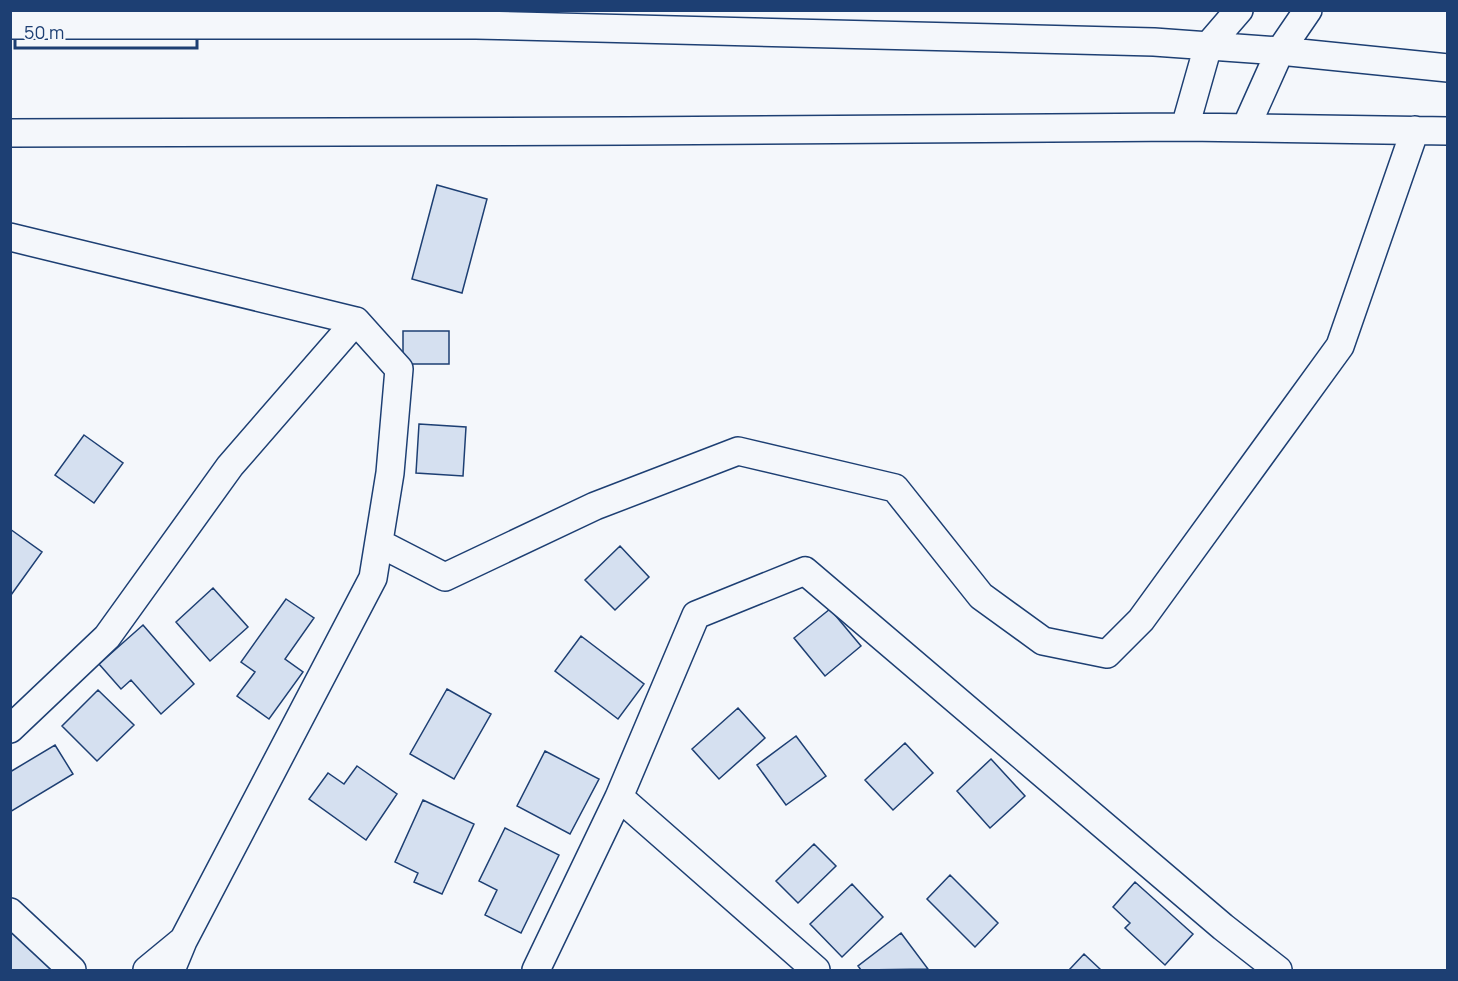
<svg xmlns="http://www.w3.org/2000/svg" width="1458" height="981" font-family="Manrope,sans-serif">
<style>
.building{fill:#d5e0f0;stroke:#1d3f73;stroke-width:1.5}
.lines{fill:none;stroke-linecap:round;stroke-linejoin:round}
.minor-casing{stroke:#1d3f73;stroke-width:30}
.minor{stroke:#f4f7fb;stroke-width:27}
</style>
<rect width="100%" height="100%" fill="#f4f7fb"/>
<path class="building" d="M437 185 487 199 462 293 412 279Z
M403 331H449V364H403Z
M419 424 466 427 463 476 416 473Z
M84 435 123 463 94 503 55 475Z
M10 529 42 552 11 595 10 594Z
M620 546 649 577 615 610 585 580Z
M213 588 248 627 210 661 176 622Z
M286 599 314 618 285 659 303 672 269 719 237 696 255 672 241 662Z
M830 609 861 646 825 676 794 638Z
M143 625 194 684 161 714 131 680 121 689 99 664Z
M581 636 644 684 618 719 555 671Z
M447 689 491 714 454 779 410 754Z
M98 690 134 725 97 761 62 726Z
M738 708 765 738 719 779 692 749Z
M796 736 826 776 786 805 757 765Z
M905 743 933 773 893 810 865 780Z
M55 745 73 774 10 812V772Z
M545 751 599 779 570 834 517 806Z
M991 759 1025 796 990 828 957 791Z
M357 766 397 794 366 840 309 799 328 773 344 784Z
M423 800 474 824 442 894 414 882 418 873 395 862Z
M505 828 559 855 521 933 485 915 497 890 479 881Z
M814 844 836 866 798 903 776 881Z
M950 875 998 923 975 947 927 899Z
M1135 882 1193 934 1165 965 1125 928 1130 923 1113 907Z
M852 884 883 917 842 957 810 924Z
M10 923 56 970H10Z
M901 933 928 969 861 970 858 966Z
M1084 954 1101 970H1069Z"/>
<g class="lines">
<g class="minor-casing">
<path id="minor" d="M10 25H476L1154 42 1280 51 1448 68
M1185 127 1208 46 1239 10
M1246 127 1280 51 1308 10
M10 133 627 131 1185 127 1448 131
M10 237 356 321 399 369 390 473 373 578 183 941 171 970
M379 543 445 577 595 506 738 451 895 488 981 596 1043 641 1107 654 1141 620 1340 346 1415 130
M10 729 107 637 230 466 356 321
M619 797 816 970
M10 912 72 970
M147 970 181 942
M536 970 619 797 696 615 805 571 1223 927 1278 970"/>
</g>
<use href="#minor" class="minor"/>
</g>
<rect width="1458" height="981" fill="none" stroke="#1d3f73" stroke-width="24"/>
<path d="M15 39v9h182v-9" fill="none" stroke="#1d3f73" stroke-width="3"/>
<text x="24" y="39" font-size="18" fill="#1d3f73" stroke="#f4f7fb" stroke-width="4.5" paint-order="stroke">50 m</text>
</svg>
